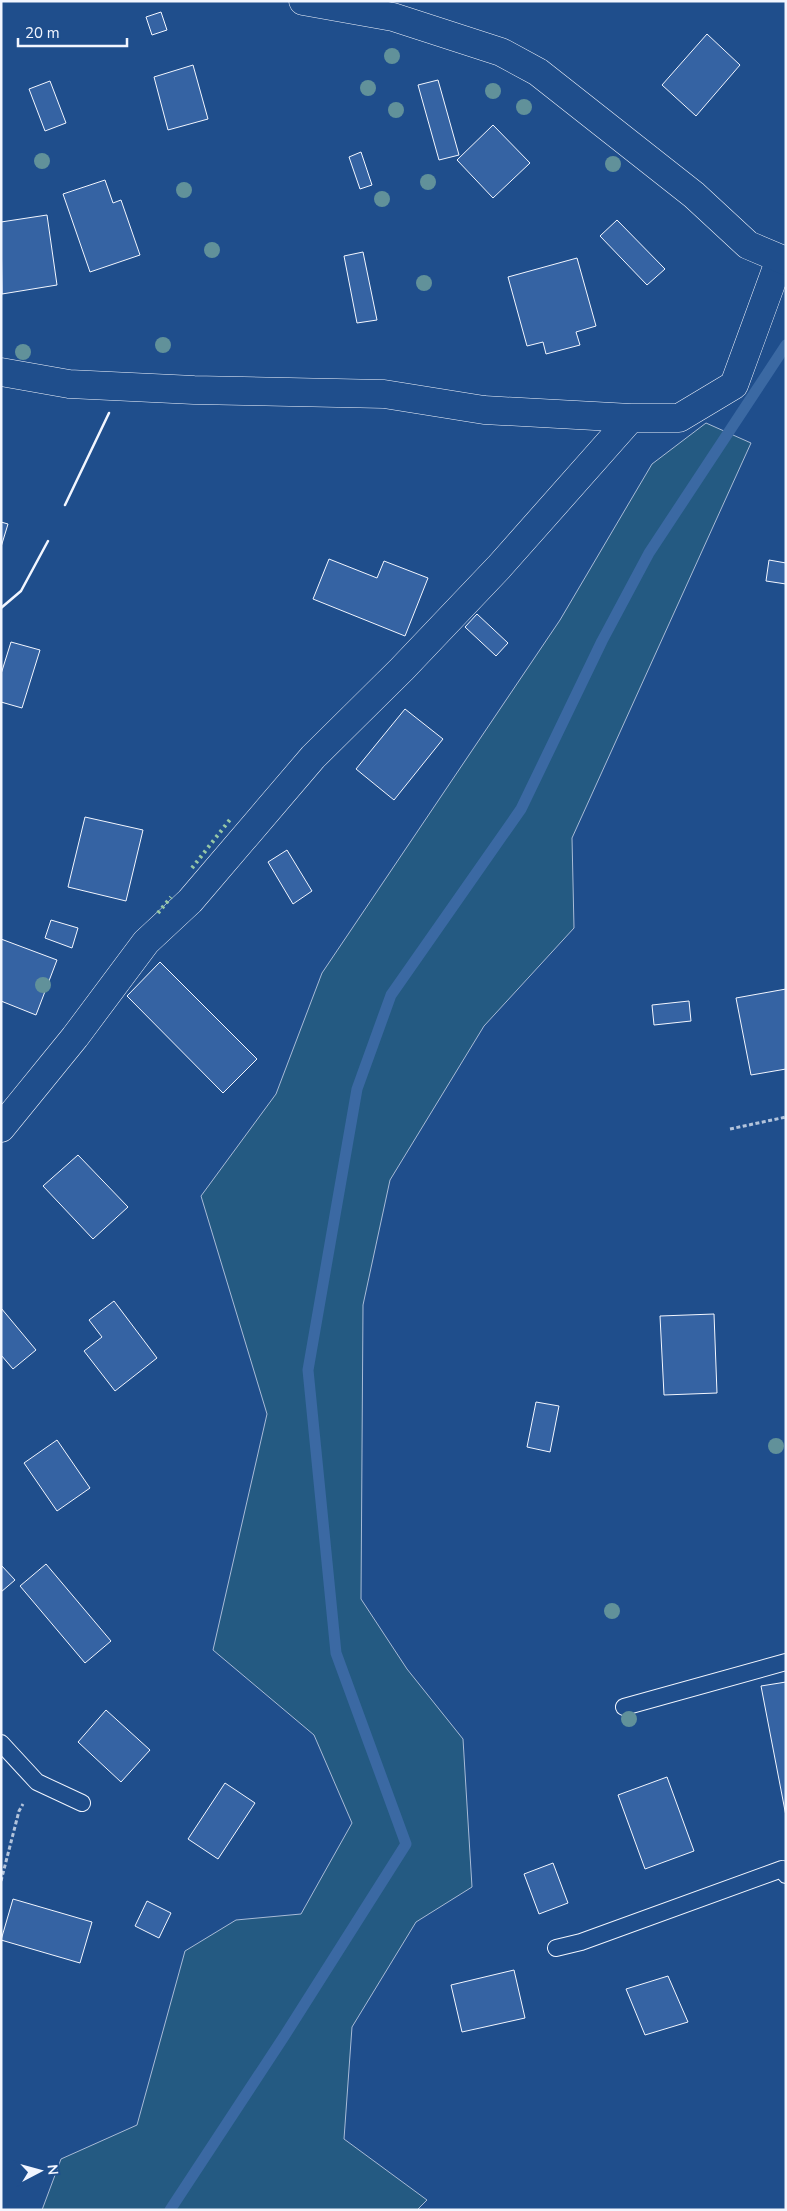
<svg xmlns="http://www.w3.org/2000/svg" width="787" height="2211" font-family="'Nunito Sans',sans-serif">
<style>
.green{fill:#245a82;stroke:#a8bbd7}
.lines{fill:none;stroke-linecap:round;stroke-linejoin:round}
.stream{stroke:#3b69a3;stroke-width:11}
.building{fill:#3563a3;stroke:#f2f6ff}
.lane-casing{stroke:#f2f6ff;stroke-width:18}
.street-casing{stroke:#f2f6ff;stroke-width:29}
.secondary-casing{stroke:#f2f6ff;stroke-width:29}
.path{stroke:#b3c4dc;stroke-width:3;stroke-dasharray:4 2.5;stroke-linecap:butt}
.lane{stroke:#1f4e8c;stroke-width:16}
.street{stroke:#1f4e8c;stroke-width:28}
.secondary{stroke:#1f4e8c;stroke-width:28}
.hedge{stroke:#97c8a6;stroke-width:4;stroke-dasharray:2.5 4;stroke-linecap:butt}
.wall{stroke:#f2f6ff;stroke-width:2.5}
.tree{fill:#61919a}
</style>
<rect width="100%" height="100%" fill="#1f4e8c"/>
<path class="green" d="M706 423 751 443 572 838 574 928 484 1026 390 1180 363 1305 361 1599 407 1669 463 1739 472 1887 416 1922 352 2027 344 2139 427 2200 417 2210H42L61 2159 137 2125 185 1951 236 1920 301 1914 352 1823 314 1735 213 1650 267 1414 201 1196 276 1094 322 973 560 620 652 464Z"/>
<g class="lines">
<path class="stream" d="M170 2210 285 2035 406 1844 336 1653 308 1370 357 1089 391 995 521 809 602 641 649 553 786 345"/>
</g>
<path class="building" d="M161 12 167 30 152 35 146 17Z
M707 34 740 65 696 116 662 85Z
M193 65 208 119 168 130 154 77Z
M438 80 459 155 439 160 418 85Z
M50 81 66 123 45 131 29 89Z
M493 125 530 163 493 198 457 160Z
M361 152 372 185 360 189 349 157Z
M105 180 113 203 121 200 140 255 90 272 63 194Z
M47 215 57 285 2 294 1 222Z
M617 220 665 269 647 285 600 236Z
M363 252 377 320 357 323 344 256Z
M577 258 596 326 576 332 580 345 546 354 543 342 527 346 508 277Z
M1 522 8 524 1 547Z
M329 559 377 578 384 561 428 578 405 636 313 599Z
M769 560 786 563V584L766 581Z
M477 614 508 643 496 656 465 627Z
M11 642 40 650 22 708 1 702V674Z
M405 709 443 739 394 800 356 769Z
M85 817 143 830 126 901 68 887Z
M287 850 312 891 293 904 268 862Z
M51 920 78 928 72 948 45 938Z
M1 939 57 960 36 1015 1 1001Z
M160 962 257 1059 223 1093 127 996Z
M786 989V1069L751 1075 736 998Z
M689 1001 691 1021 654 1025 652 1005Z
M78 1155 128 1207 93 1239 43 1186Z
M114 1301 157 1358 115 1391 84 1351 102 1337 89 1320Z
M1 1308 36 1350 13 1369 1 1355Z
M714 1314 717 1393 664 1395 660 1316Z
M536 1402 559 1406 550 1452 527 1447Z
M57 1440 90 1488 57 1511 24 1463Z
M46 1564 111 1641 85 1663 20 1586Z
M1 1565 15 1580 1 1592Z
M786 1682V1816L761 1686Z
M106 1710 150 1750 121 1782 78 1742Z
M667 1777 694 1851 645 1869 618 1795Z
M225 1783 255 1803 218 1859 188 1839Z
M553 1863 568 1903 539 1914 524 1874Z
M13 1899 92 1922 80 1963 1 1940Z
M147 1901 171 1913 159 1938 135 1926Z
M514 1970 525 2018 462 2032 451 1985Z
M668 1976 688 2022 645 2035 626 1989Z"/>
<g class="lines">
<g class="lane-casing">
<path id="lane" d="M624 1707 786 1662
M1 1743 37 1782 82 1803
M556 1948 581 1942 782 1869 786 1875"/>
</g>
<g class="street-casing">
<path id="street" d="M1 372 69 384 194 390 384 394 484 410 631 418
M1 1128 75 1037 146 942 190 901 313 757 402 669 499 567 631 418H679L734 385 780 259"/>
</g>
<g class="secondary-casing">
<path id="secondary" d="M303 1 393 17 501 52 538 72 694 195 748 245 786 261"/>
</g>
<path class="path" d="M730 1129 786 1117
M1 1881 19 1811 23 1804"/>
<use href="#lane" class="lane"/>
<use href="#street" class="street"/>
<use href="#secondary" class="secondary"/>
<path class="hedge" d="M192 868 232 817
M158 913 171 897"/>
<path class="wall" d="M65 505 109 413
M1 608 21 591 48 541"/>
</g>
<g class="tree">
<circle cx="392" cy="56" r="8"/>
<circle cx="368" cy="88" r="8"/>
<circle cx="493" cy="91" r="8"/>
<circle cx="524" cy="107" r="8"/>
<circle cx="396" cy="110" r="8"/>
<circle cx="42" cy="161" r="8"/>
<circle cx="613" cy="164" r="8"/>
<circle cx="428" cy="182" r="8"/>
<circle cx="184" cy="190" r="8"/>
<circle cx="382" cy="199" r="8"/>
<circle cx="212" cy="250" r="8"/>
<circle cx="424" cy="283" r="8"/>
<circle cx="163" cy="345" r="8"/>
<circle cx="23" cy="352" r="8"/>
<circle cx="43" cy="985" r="8"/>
<circle cx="776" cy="1446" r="8"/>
<circle cx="612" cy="1611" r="8"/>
<circle cx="629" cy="1719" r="8"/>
</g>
<rect width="787" height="2211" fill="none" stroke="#f2f6ff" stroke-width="5"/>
<g transform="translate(40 2171) rotate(84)" stroke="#1f4e8c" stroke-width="4" paint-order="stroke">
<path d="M0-4L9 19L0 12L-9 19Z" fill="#f2f6ff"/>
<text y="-8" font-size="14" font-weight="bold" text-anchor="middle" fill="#f2f6ff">N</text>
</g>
<path d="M18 38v8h109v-8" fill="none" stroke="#f2f6ff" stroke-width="2.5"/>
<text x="25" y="38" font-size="15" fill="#f2f6ff" stroke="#1f4e8c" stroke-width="4" paint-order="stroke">20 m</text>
</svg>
